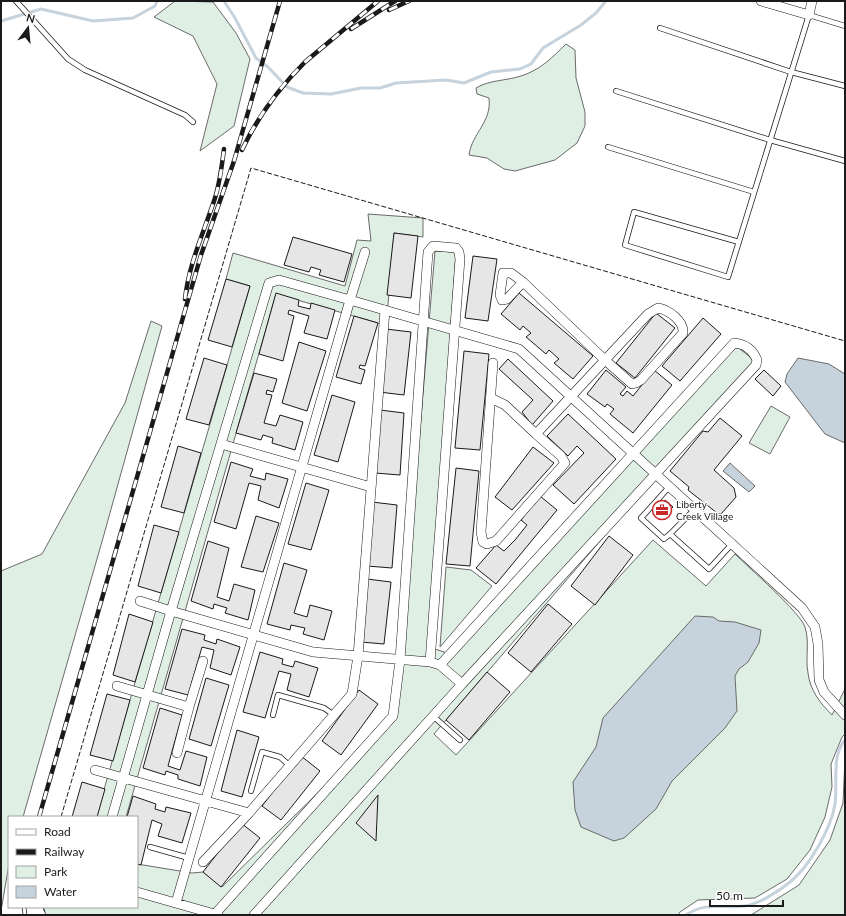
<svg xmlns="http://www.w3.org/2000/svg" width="846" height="916" font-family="Lato,sans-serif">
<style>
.green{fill:#e0efe3;stroke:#6a6a6a}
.water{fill:#c6d2dc;stroke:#6a6a6a}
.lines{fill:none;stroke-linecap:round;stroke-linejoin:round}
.stream{stroke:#c6d2dc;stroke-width:3}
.building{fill:#e6e6e6;stroke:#1a1a1a}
.lane-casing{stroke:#1a1a1a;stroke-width:6}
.street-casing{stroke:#1a1a1a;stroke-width:10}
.lane{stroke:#fff;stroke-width:4.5}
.street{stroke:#fff;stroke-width:9}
.rail-casing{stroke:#1a1a1a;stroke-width:4.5}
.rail{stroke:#fff;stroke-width:3;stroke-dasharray:9;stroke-linecap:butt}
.fence{stroke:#1a1a1a;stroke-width:1;stroke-dasharray:5 2;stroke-linecap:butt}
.labels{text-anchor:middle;stroke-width:3;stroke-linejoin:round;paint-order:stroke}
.poi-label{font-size:10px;fill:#1a1a1a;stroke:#fff;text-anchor:start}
</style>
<rect width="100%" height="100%" fill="#fff"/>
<path class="green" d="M175 1 213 2 236 33 250 59 234 126 200 151 217 84 193 36 154 17Z
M566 44 575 50 576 78 585 112V126L577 143 555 160 515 171 504 169 487 158 469 155C472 133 492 122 489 98L477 94 476 88C489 80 505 81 521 76 540 70 552 58 566 44Z
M368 214 423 218V237L394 233 386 329 378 323 276 294 126 817H96L250 286 226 279 233 253 345 286 357 240 371 241Z
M435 251 456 252 429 647 453 655 735 345 755 361 434 734 456 755 653 540 706 586 735 554C749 568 800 612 805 627 810 643 805 657 808 673 810 690 820 703 832 715L845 689V734L842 737 831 764 832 787 825 817 810 850 787 879 755 898 698 900 680 912 678 915H46L43 907H137V864L192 873 203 872 222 887 396 716Z
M151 321 162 326 103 538 23 817H9V864L1 911V571L42 554 125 403Z
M771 406 790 417 770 454 749 443Z
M446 567 471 570 492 586 440 647Z
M845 759V915H742H751L799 885 830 840 843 803Z"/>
<path class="water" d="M798 358 829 364 845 374V443L825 434 785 382 787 374Z
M730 463 755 486 749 492 723 471Z
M695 616 713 617 719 621 735 622 761 630 759 643 748 662 739 669 735 676 737 711 725 728 672 781 656 809 624 838 614 841 581 827 575 810 573 782 596 747 603 718Z"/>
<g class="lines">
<path class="stream" d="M224 1 235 18 256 58 268 67 287 87 303 93 331 94 361 88H380L396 83 446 80 464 83 491 72 520 69 531 64 543 48 581 25 596 13 606 1
M1 21 41 9 93 21 133 18 155 6 157 1
M686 915C706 901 722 909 745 906 759 904 779 891 790 882 809 867 831 829 835 804 838 785 831 755 845 740"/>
</g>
<path class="building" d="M394 233 418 236 411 298 387 295Z
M293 237 352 254 344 282 319 275 321 270 311 267 309 272 284 265Z
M473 256 497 259 488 321 465 318Z
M226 279 250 286 232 347 208 340Z
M276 293 299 300 298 306 310 309 311 303 335 310 327 339 304 333 309 316 289 310 288 314 294 316 283 361 259 354Z
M519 293 593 356 573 379 554 363 559 359 549 350 546 354 526 337 531 333 523 326 520 330 501 314Z
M656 313 675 328 635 378 616 363Z
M354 316 378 323 365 366 360 365 359 368 365 370 361 384 336 377Z
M703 318 721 334 680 381 662 366Z
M386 329 411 332 404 395 379 392Z
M299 342 326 351 307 411 282 403Z
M464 351 489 354 480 450 455 448Z
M204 358 227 365 209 425 186 419Z
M508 359 553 401 532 425 522 412 533 400 499 369Z
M606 370 626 387 620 394 623 396 627 391 633 396 654 370 672 385 633 433 610 414 614 409 607 404 605 407 587 394Z
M764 370 781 386 773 396 755 379Z
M254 373 277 379 273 392 267 390 266 394 272 395 264 423 276 426 280 415 303 422 295 450 272 443 273 438 263 435 261 440 236 433Z
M332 395 355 402 338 462 314 455Z
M380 410 404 413 400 475 375 473Z
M568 414 616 459 574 504 553 485 584 453 577 446 568 456 547 436Z
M720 418 742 436 714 470 734 488 736 497 721 514 717 513 688 490 689 487 670 471 703 431 708 432Z
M178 446 201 453 184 513 161 507Z
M533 447 554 463 512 510 495 497Z
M231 462 253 469 250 476 265 480 266 473 288 479 279 508 258 500 261 486 249 483 236 529 214 522Z
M456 468 479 471 470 566 446 564Z
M306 483 329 490 311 550 288 544Z
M540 496 557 510 496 584 476 568 496 545 504 551 515 540 527 525 521 520Z
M665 500 673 507 660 520 653 513Z
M372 502 397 505 392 568 367 566Z
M256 516 279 523 263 572 241 567Z
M154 525 179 532 161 593 138 586Z
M609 536 633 555 595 605 571 586Z
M208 541 229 548 217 597 229 601 234 584 255 590 248 620 225 613 227 608 214 604 213 609 191 601Z
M284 563 307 570 294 613 307 617 310 605 332 611 324 640 303 634 305 628 291 625 290 630 267 624Z
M367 579 391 582 384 644 361 642Z
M548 604 572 624 531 672 508 653Z
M129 614 153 622 135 682 113 675Z
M182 629 205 635 204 640 216 644 217 639 240 647 231 675 210 668 214 650 202 647 188 695 165 689Z
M260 652 283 659 282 664 293 667 295 661 318 668 309 697 287 690 291 674 279 671 265 718 243 712Z
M487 672 510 692 469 740 446 720Z
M206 678 229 685 211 746 189 739Z
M359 690 378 704 341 755 322 741Z
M107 694 130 700 113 761 90 755Z
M160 708 182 715 168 766 180 770 186 751 207 757 200 786 178 779V775L166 771 165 775 143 768Z
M237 730 259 737 242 797 221 791Z
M301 756 320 771 281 820 262 806Z
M82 782 105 789 97 817H72Z
M378 795 376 841 356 823Z
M133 796 156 804 155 809 165 812 166 807 191 813 182 843 158 836 162 824 152 820 141 865 137 864V817H127Z
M241 823 260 838 221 887 203 872Z"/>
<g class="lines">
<g class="lane-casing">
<path id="lane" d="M16 1 68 59 85 70 185 115 193 122
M660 28 791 72 845 86
M616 91 770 140 845 161
M608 147 754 192
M739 242 634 212 625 245 728 277 809 15 845 26
M670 486 641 518 664 539 670 534 709 569 732 544
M670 534 695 509
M273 715 278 695 324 708 334 715
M433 716 460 740
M251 791 262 752 280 757 290 766
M150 847 189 858"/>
</g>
<g class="street-casing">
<path id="street" d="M761 1 809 15 812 1
M365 252 350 300 279 280 269 283 171 611 313 652 430 662 440 665 462 684 756 365 757 360C753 350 745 344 734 343L440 665
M658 308C669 310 684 321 683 333L641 380 636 383 632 384 605 360 648 314Z
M493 363 481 532 483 542 487 544 496 541 565 463 561 456 536 434 605 360 523 282 511 273H503L500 295 502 300 507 299 523 282
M491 398 505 405 536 434
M221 444 371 487
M117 686 189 707 177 753
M189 707 203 661
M95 770 249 813 203 862
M249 813 352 694 358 656 385 310
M112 817 171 611 140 601
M137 892 218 915
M176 903 350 300 519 349 802 608 815 627 818 644 819 680 824 692 845 715
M215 914 393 716 400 660 428 252 433 246 456 248 459 252 460 259 430 662
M254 915 462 684"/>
</g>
<use href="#lane" class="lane"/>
<use href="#street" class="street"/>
<g class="rail-casing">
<path id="rail" d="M389 10 409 1
M351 29 395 1
M242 150C258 116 279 88 305 62L378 1
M185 299C189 263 204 232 215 198 220 182 222 165 224 149
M39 817 201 255 234 161 280 1
M24 907 25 915"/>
</g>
<use href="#rail" class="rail"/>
<path class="fence" d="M61 817 251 168 845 341
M43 907 46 915"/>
</g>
<defs>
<g id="office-ring" transform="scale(1)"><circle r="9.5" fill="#fff" stroke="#c62828" stroke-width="1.5"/><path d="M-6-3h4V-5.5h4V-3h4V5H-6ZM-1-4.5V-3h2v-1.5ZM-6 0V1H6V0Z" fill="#c62828"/></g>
</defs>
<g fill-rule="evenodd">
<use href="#office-ring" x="662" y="510"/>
</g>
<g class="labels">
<g class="poi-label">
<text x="676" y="508">Liberty<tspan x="676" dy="12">Creek Village</tspan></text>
</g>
</g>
<rect width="846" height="916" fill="none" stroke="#1a1a1a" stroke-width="4"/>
<rect x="8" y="816" width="130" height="92" fill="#ffffff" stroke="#a3a3a3"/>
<rect x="16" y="829" width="20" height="6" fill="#ffffff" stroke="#a3a3a3"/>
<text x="44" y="836" font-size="12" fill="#1a1a1a">Road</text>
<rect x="16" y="849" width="20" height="6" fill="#1a1a1a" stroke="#a3a3a3"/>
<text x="44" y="856" font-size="12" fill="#1a1a1a">Railway</text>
<rect x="16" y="866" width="20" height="12" fill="#e0efe3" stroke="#a3a3a3"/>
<text x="44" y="876" font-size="12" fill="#1a1a1a">Park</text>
<rect x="16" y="886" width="20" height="12" fill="#c6d2dc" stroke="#a3a3a3"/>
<text x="44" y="896" font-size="12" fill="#1a1a1a">Water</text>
<g transform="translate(28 28) rotate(16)" stroke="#ffffff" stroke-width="3" paint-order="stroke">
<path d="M0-3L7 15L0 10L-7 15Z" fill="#1a1a1a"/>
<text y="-6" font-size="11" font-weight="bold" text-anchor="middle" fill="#1a1a1a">N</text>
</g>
<path d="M710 900v6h73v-6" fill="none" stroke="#1a1a1a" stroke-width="2"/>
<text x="716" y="900" font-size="12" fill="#1a1a1a" stroke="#ffffff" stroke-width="3" paint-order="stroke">50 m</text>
</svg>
